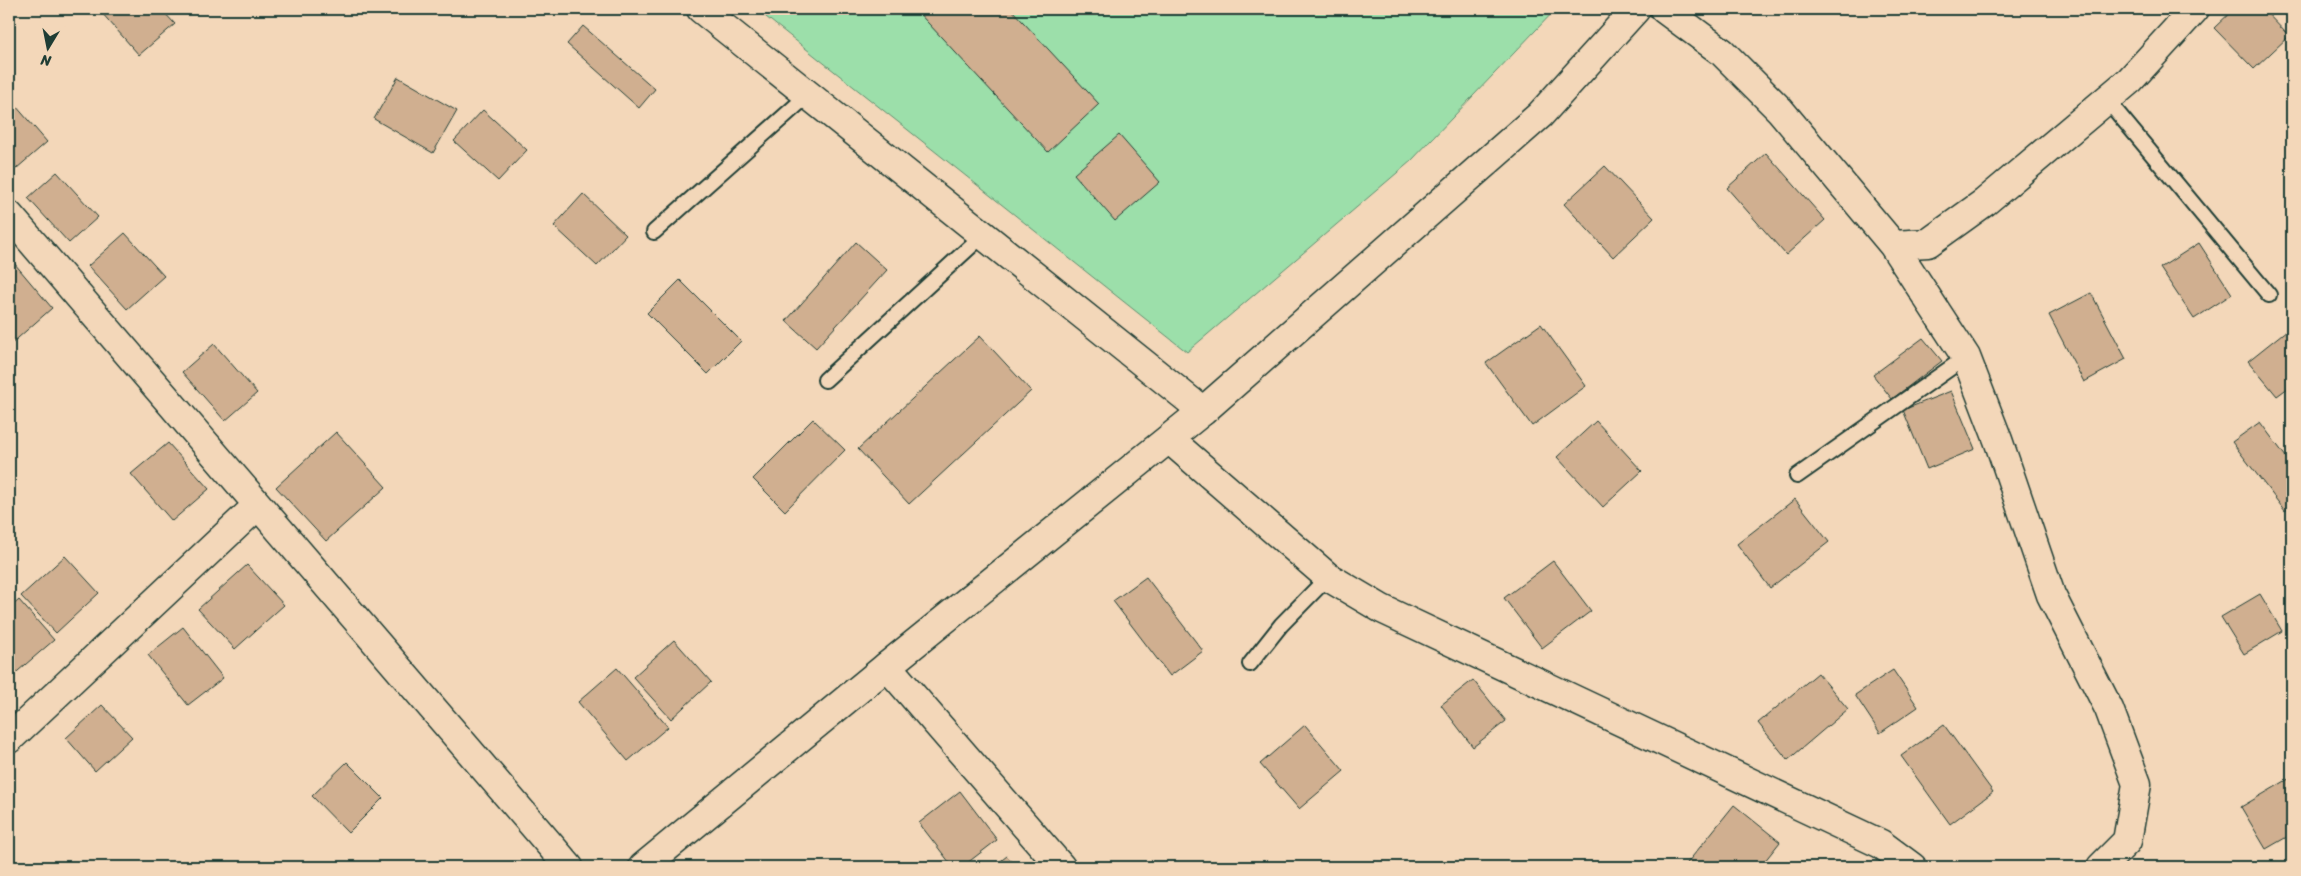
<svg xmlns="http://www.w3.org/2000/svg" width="2301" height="876" font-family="Sriracha,sans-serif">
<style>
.green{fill:#9cdfaa;stroke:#5e8e6f}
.building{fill:#d0af90;stroke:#1f3d34}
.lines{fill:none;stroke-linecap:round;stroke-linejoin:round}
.lane-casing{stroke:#1f3d34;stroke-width:18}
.street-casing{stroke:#1f3d34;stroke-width:31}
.secondary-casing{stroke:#1f3d34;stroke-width:31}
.lane{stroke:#f3d7b9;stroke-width:14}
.street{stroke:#f3d7b9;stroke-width:28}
.secondary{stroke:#f3d7b9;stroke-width:28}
</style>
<rect width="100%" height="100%" fill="#f3d7b9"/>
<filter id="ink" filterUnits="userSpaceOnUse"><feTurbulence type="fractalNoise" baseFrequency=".02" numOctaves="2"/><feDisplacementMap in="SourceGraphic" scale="10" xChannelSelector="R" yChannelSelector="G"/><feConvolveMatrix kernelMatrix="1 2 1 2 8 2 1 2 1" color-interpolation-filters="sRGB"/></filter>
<g filter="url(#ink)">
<path class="green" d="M756 9H1556L1411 161 1187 352Z"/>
<path class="building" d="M105 9H161L175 24 139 55 101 12Z
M915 9H1011L1099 104 1048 152Z
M2234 9H2263L2289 36 2254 69 2214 28Z
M583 26 655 89 639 108 567 44Z
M398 77 457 111 433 153 374 119Z
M9 98 47 142 9 175Z
M483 110 527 150 498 181 454 141Z
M1119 135 1160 182 1115 221 1074 174Z
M1766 153 1825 220 1786 255 1727 188Z
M1605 166 1654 218 1613 257 1564 204Z
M57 172 98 217 69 243 28 198Z
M583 194 626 235 597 266 554 226Z
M125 233 164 276 127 309 88 266Z
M856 242 887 270 816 348 786 321Z
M2199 243 2232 294 2194 319 2160 268Z
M9 257 52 308 10 345 9 344Z
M680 280 741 341 708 374 647 313Z
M2091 293 2126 359 2084 382 2049 315Z
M1541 324 1586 386 1532 426 1486 363Z
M2292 326V385L2277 396 2248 361Z
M980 336 1031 391 909 504 858 449Z
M1923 338 1942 361 1892 399 1873 375Z
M214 344 257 393 225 421 182 372Z
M1951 391 1975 449 1927 469 1903 410Z
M813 419 845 450 785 511 753 479Z
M1596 421 1642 471 1603 507 1557 457Z
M2260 422 2292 465V506L2285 511 2232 442Z
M336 432 386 487 326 541 276 487Z
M168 443 209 489 172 521 131 474Z
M1795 499 1829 542 1770 588 1737 544Z
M65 556 99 593 56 633 21 596Z
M1553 561 1591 611 1542 648 1504 598Z
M247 565 284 605 235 649 198 609Z
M1146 577 1203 651 1170 676 1113 601Z
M2260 594 2282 631 2244 654 2221 617Z
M19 600 54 640 11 677 9 675V609Z
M183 627 223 678 188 705 148 655Z
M674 640 711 682 671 719 633 677Z
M617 668 668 727 628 761 578 702Z
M1893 670 1918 707 1880 733 1855 695Z
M1818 673 1848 709 1788 760 1758 723Z
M1473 680 1506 721 1473 747 1441 705Z
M102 705 132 737 95 771 66 738Z
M1305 725 1344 771 1299 809 1260 764Z
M1944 725 1993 792 1950 824 1901 756Z
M347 762 383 798 348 833 312 796Z
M2292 777V834L2266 849 2241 807Z
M960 791 997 840 962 867H953L919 823Z
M1734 805 1780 842 1760 867H1684Z
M1007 856 1017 867H993Z"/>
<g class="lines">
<g class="lane-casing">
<path id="lane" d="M2107 100 2269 295
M654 232 808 95
M825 380 983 235
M1797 476 1966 357
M1250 664 1281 625 1328 577"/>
</g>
<g class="street-casing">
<path id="street" d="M701 9 1203 411
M1664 9 1722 52 1780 110 1893 245 1928 243 1985 202 2130 80 2195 9
M9 215 569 867
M1893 245 1966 357 1998 440 2051 595 2109 709 2137 784 2127 841 2101 867
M1169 439 1328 577 1382 609 1881 844 1912 867
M887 666 1061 867
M9 739 258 505"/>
</g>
<g class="secondary-casing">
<path id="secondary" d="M643 867 887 666 1203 411 1540 115 1636 9"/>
</g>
<use href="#lane" class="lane"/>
<use href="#street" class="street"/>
<use href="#secondary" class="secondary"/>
</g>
</g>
<rect width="2301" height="876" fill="none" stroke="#f3d7b9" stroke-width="30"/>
<rect x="15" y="15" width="2271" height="846" fill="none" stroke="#1f3d34" stroke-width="2" filter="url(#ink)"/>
<g transform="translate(48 48) rotate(190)" stroke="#f3d7b9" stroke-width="4" paint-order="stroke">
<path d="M0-4L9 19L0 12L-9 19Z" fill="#1f3d34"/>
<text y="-8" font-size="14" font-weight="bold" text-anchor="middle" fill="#1f3d34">N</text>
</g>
</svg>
